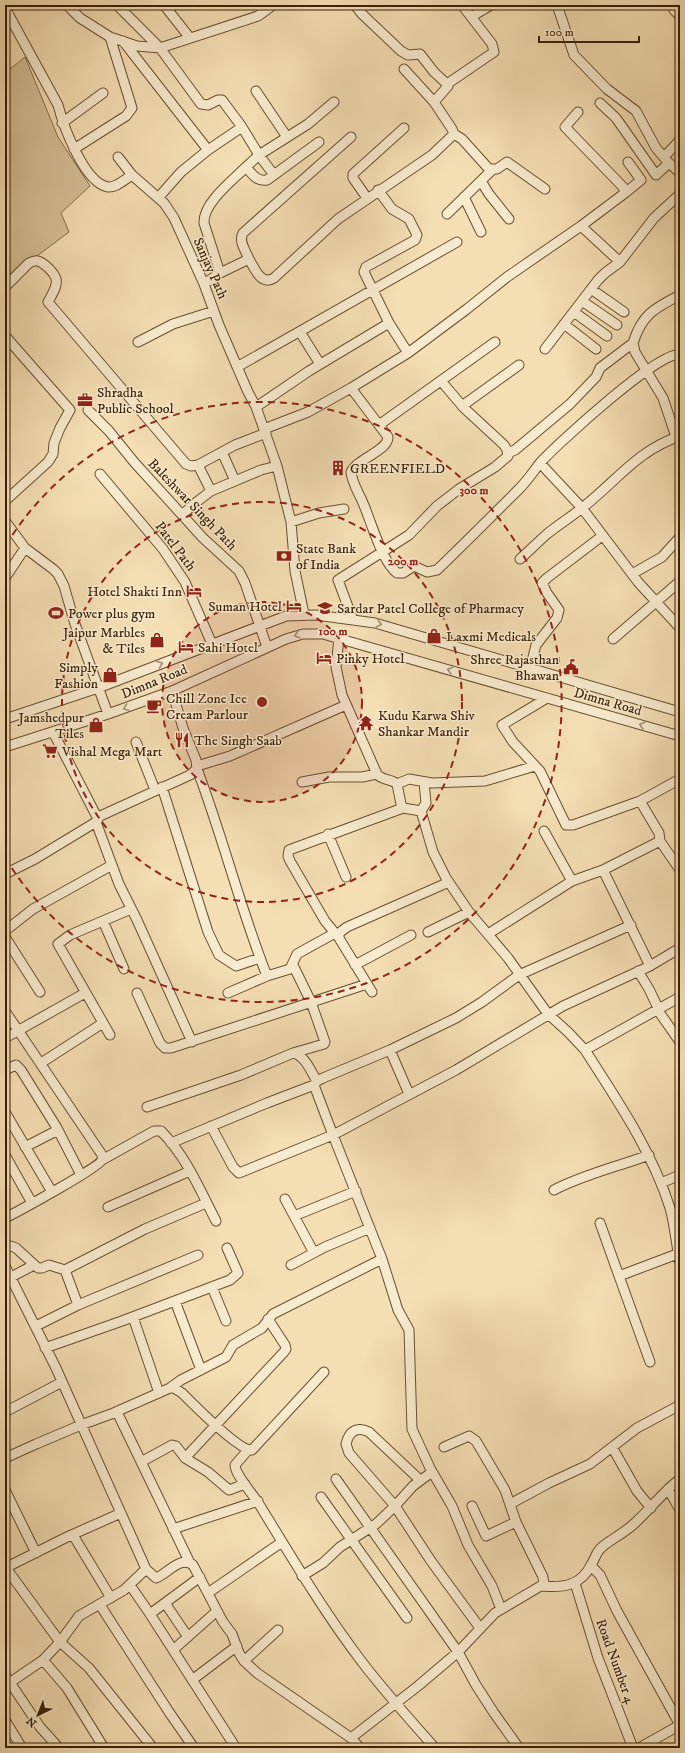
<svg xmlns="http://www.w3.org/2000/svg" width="685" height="1753" font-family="'IM FELL DW Pica',serif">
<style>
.green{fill:#d4be96;stroke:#866e4e}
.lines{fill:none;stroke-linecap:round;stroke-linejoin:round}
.minor-casing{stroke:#684f31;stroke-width:11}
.minor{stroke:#f8eace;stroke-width:9}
.oneway{stroke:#a28f74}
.ring{fill:none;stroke:#8f2418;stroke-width:2;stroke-dasharray:7 5}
.labels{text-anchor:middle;stroke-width:3;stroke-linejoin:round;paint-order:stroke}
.street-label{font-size:14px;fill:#391f06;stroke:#f8eace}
.poi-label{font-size:14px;fill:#391f06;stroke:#f8eace;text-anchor:start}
.centre{fill:#8f2418;stroke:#f8eace;stroke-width:2}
.ring-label{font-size:12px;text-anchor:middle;font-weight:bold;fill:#8f2418;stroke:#f8eace;stroke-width:3;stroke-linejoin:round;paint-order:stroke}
</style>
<rect width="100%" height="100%" fill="#f4deb3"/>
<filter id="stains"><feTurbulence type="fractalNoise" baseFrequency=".005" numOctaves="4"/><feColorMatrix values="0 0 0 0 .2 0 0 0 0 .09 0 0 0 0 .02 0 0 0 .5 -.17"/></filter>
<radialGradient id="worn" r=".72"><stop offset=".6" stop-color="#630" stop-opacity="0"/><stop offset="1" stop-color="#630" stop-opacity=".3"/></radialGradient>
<path class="green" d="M25 57 58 137 90 186 61 213 69 232 5 280V73Z"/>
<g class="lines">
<g class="minor-casing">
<path id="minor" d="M67 5 80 18 110 37
M117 5 160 48 258 16 273 5
M164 5 190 38
M557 5 574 55 607 89 636 111 656 148 667 161 680 173
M5 8 58 105C63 125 84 183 108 187 116 188 125 179 132 175L164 203 174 218 204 284 219 325 248 392 256 407 277 466 291 522 295 571 304 614
M674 10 680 16
M471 17 491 5
M123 41 208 150
M404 69 434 102
M447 84 494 52 492 44 462 5
M256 91 287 137
M600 103 616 118 656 175 669 163
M62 123 103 93
M454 134 462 139 489 169H497L507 162 545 189
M74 149 126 116 132 108 110 37 137 46 160 48 201 104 208 105 218 100H222L242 127
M118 157 132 175
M664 157 680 140
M246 167 259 155 274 175
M481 181 489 194 509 219
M625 193 641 180 628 162
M464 197 481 232
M158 198 181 172 208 150 242 127 259 155 308 124 334 102
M367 198 353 178V174L404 128
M447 214 492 170
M581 226 620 262
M249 259C246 251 238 241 243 233L351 137
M220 273 204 223C203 203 232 181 246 167 252 174 257 182 267 180L319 142
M204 284 220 273 249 259C255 269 261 286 274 278L338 219 432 155 454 134 452 129 434 102 448 86 447 84 434 72 420 54 408 55 401 51 362 14 355 5
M5 287 29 263C32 262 35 260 38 261 44 263 54 272 56 279 58 286 51 296 48 302L186 464 191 466 198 465 235 445 266 433
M591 289 624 312
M582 301 617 325
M574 312 607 336
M564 324 596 349
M300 332 320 364
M138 342 173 324 214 311
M545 349 598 280 605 273 620 262 654 218 680 194
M408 353 467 309 507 277 581 226 625 193 623 187 565 127 578 112
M237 367 457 242
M351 388 388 437C388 451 358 458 351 472 352 483 359 493 363 503 371 521 382 562 397 573H403L414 566 427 572 437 570C464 544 492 516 519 489 527 481 533 472 540 463 555 446 663 347 680 355
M462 406 519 365
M256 407 309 371 389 323
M88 410 109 431 134 462 203 538 239 571 245 583 267 647
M379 425 495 342
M264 429 308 412 351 388 408 353 389 323 364 272 366 267 415 240 417 235 409 219 392 209 378 190
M676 437 663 398 635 352 633 343C642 314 655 308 680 295
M222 452 235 481
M508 453 515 450 570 404 596 377 600 368 633 343
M540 463 582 508 638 582 680 628
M100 474 163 549 185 582 212 644
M211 491 261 470 277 466
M5 501 48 462 53 454 54 443 60 428 70 410 6 337
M182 515 194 504 211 491 198 465
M5 521 25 548 53 569 58 574 64 586 75 624 108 714
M291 522 319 513 344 509
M520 559C529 551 538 542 547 534 558 525 571 517 582 508 617 481 636 451 680 436
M632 574 662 557 680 537
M5 578 25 548
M353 620 338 580 409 535 437 506 459 489 495 467 508 456 507 450 504 445 464 408 441 381
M339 638 336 667 342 695 377 774C382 781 391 778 397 784L401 804 403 808 421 811 433 852 446 878 469 912 508 958 548 1014 568 1032 585 1050
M613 639 678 583 680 586
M530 669 536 645 557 618 559 610 547 593 542 583 547 578 602 536
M547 698 502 725 513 742 540 771 566 825H573L640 801
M5 719 98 688 286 616 316 615 375 623 680 712
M136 742 155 790
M5 747 108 714 172 691 286 639 303 634H323L680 736
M197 766 230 756 346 705
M197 769C223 837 240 908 267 976
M302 782 329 777H362L377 774
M397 784 409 779 432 783 485 781 535 766
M162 787 208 932 219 955 236 966 260 958
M421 811 426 803 424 782
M98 817 190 775 197 769 196 760 183 728 172 691
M96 822 119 884 137 920 192 1042
M544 831 572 881 603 870 660 841 680 870
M328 834 346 877
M660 841 659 833 640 801 680 779
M603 870 650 966
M5 874 35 859 96 822 98 819 53 732
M103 921 124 969
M5 931 33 909 112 865
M428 932 469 912
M488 934 572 881
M5 937 40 992
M339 938 325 921 290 861 288 856 289 850 403 808
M293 965 311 1002 325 1042 324 1044 293 1053
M355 965 411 935
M638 971 649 989 658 1008
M372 992 342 943 339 938V933L347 927 449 882
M137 993 160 1043 165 1048H171L367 984
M228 993 267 976 290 969 297 954 335 933
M680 997 585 1050C617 1100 652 1151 670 1208 675 1226 676 1244 680 1262
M657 1009 680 1042
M5 1011 98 1149C100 1152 104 1156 102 1160 100 1167 17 1212 5 1218
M110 1035 58 944 70 935 131 909
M5 1038 85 993
M41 1063 103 1023
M5 1070 16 1065 21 1070 57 1128 81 1175
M409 1094 390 1050 456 1018 482 1002 519 975 631 925
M147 1107 241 1075 293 1053C305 1055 311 1072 317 1081
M5 1112 52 1192
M211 1126 233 1167 239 1173 333 1135 314 1085 317 1081 323 1078 390 1050
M171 1143 267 1103 314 1085
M25 1147 58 1130
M5 1155 32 1203
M102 1160 154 1131H161C186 1156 200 1190 216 1221
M661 1183 680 1175
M554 1190C585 1174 617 1167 649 1155
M285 1199 314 1253
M108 1207 190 1171
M294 1216 356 1191
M600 1223 619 1276 680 1253
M5 1248 11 1246 16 1248 38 1268H42L49 1265 65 1270 145 1229 206 1203
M291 1265 325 1247 370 1228
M5 1266 56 1368 146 1569 156 1578C167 1574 181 1555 193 1565L223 1622 232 1634 239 1653 244 1661 257 1673 351 1738 360 1748
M65 1270 78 1305
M619 1276 650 1362
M11 1277 34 1265
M212 1287 226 1321
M175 1301 201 1370
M133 1317 159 1393
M36 1326 78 1305 198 1255
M45 1348 122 1321 230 1280 238 1273 227 1248
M170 1388 181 1380 226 1357 233 1345 262 1328 273 1314 382 1259
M5 1412 62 1382
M117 1412 189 1561
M612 1447 637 1491 651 1508
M248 1450 235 1465C235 1475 253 1494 259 1504 292 1558 324 1612 362 1662 385 1692 410 1720 435 1748
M5 1458 36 1444 81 1425 111 1414 170 1388H174L182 1393C192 1403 239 1451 252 1450L324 1372
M185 1458 284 1352 286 1349 285 1345 268 1319
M141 1462 172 1445 176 1446 185 1458 208 1472 229 1490 245 1484
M336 1479 458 1652 476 1685 494 1713 519 1748
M420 1480 369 1432C357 1426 349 1431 346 1444L349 1453 395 1506 431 1561 480 1628
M668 1489 680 1510
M5 1490 36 1553
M321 1497 407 1618
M510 1504 549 1483 590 1464 637 1428 680 1405
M472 1506 486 1536 516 1522
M173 1529 258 1501
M73 1535 111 1598
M591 1566 600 1575 617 1611 680 1725
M5 1568 67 1537 121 1513
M6 1568 60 1642 89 1668 153 1748
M302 1576 323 1563 340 1547 376 1524 395 1506 413 1486 432 1472
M575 1583 598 1658 633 1748
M130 1585 150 1614 236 1748
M542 1586C562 1588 581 1586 591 1565 595 1559 596 1552 602 1547 613 1538 626 1532 636 1522 651 1508 664 1491 680 1479
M208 1593 282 1542
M165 1603 188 1637
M100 1605 169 1712 194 1748
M501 1609 492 1586 468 1545 452 1506 430 1468 412 1429 409 1330 398 1310 382 1259 333 1135 456 1070 563 1006 650 966 680 948
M150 1614 200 1577
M173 1650 217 1611
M43 1660 67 1688 104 1748
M244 1661 278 1630
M5 1675 40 1727 59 1748
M192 1680 237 1646
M5 1686 43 1660 60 1642 79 1616 124 1590 146 1569
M5 1720 22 1748
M351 1738 418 1686 458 1652 495 1613 544 1584 543 1577 516 1522 505 1490 476 1441 469 1436 444 1447
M639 1748 680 1725"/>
</g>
<use href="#minor" class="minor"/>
</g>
<defs><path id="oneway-chevron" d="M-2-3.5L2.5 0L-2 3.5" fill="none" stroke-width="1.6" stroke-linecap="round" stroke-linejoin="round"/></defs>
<g class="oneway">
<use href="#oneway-chevron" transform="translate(379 624) rotate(14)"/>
<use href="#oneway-chevron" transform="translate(297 635) rotate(165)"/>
<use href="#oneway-chevron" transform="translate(160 664) rotate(-21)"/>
<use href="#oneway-chevron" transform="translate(450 670) rotate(-164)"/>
<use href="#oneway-chevron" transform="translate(126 708) rotate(160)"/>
<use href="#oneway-chevron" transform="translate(642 725) rotate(-164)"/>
</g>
<circle cx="262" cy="702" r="100" fill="#8f2418" fill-opacity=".12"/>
<g class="ring">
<circle cx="262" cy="702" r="100"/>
<circle cx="262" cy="702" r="200"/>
<path d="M6 545A300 300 0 1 1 6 859"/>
</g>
<defs>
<g id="office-bare" transform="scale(1.2)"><path d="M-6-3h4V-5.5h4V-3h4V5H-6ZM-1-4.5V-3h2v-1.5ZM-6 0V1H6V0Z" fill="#8f2418" stroke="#f8eace" stroke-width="2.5" paint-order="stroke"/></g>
<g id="building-bare" transform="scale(1.2)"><path d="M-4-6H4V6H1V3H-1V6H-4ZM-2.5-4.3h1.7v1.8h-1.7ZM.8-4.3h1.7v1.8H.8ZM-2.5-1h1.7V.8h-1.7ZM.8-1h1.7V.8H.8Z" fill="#8f2418" stroke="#f8eace" stroke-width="2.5" paint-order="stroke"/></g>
<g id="bank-bare" transform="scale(1.2)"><path d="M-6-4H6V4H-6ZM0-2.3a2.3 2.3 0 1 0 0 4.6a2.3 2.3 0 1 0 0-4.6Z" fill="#8f2418" stroke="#f8eace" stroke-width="2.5" paint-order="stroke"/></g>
<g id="hotel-bare" transform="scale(1.2)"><path d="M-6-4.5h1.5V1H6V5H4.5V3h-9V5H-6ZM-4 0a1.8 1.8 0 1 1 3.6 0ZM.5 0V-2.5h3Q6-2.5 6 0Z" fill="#8f2418" stroke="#f8eace" stroke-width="2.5" paint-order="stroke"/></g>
<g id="university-bare" transform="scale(1.2)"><path d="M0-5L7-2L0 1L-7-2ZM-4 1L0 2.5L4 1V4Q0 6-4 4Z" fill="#8f2418" stroke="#f8eace" stroke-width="2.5" paint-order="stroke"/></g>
<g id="stadium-bare" transform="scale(1.2)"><path d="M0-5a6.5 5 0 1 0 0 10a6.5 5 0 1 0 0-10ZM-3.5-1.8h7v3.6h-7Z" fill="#8f2418" stroke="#f8eace" stroke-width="2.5" paint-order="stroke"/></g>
<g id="shop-bare" transform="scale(1.2)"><path d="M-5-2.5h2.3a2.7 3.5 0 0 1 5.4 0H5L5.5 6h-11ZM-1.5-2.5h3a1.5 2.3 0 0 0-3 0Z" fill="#8f2418" stroke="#f8eace" stroke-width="2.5" paint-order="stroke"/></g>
<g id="civic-bare" transform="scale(1.2)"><path d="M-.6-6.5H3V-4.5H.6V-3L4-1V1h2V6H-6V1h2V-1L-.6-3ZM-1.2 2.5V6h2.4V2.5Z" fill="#8f2418" stroke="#f8eace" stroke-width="2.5" paint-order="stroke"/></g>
<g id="cafe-bare" transform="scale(1.2)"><path d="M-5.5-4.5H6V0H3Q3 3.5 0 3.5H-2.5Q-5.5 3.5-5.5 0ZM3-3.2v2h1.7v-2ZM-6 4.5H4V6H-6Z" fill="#8f2418" stroke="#f8eace" stroke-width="2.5" paint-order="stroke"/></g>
<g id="temple-bare" transform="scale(1.2)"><path d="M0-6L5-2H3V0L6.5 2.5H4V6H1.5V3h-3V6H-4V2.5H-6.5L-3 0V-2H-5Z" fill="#8f2418" stroke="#f8eace" stroke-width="2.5" paint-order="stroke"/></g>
<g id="restaurant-bare" transform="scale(1.2)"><path d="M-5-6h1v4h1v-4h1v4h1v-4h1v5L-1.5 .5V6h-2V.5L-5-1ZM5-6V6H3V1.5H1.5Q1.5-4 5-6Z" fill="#8f2418" stroke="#f8eace" stroke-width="2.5" paint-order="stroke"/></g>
<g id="supermarket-bare" transform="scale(1.2)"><path d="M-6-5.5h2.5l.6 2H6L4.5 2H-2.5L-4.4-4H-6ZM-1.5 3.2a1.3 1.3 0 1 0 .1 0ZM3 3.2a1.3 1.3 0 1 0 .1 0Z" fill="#8f2418" stroke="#f8eace" stroke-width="2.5" paint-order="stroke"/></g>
</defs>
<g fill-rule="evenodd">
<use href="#office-bare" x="85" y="400"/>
<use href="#building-bare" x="338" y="468"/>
<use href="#bank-bare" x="284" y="556"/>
<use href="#hotel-bare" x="194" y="591"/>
<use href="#hotel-bare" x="294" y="606"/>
<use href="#university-bare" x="325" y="608"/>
<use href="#stadium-bare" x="56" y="613"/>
<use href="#shop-bare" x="434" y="636"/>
<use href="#shop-bare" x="157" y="640"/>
<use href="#hotel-bare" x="186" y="647"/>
<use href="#hotel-bare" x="324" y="658"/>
<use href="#civic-bare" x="571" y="667"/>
<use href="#shop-bare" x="110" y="675"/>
<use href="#cafe-bare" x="154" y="706"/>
<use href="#temple-bare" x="366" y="723"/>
<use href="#shop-bare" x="96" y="725"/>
<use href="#restaurant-bare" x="182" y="740"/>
<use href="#supermarket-bare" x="50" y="751"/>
</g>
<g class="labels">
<g class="street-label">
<text transform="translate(211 268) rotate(66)" y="5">Sanjay Path</text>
<text transform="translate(193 504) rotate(46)" y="5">Baleshwar Singh Path</text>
<text transform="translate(176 546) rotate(53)" y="5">Patel Path</text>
<text transform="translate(154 681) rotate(-22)" y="5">Dimna Road</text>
<text transform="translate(608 701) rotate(16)" y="5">Dimna Road</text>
<text transform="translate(616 1661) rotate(70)" y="5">Road Number 4</text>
</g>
<g class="poi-label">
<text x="97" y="397">Shradha<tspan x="97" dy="16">Public School</tspan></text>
<text x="350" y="473">GREENFIELD</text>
<text x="296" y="553">State Bank<tspan x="296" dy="16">of India</tspan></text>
<text x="182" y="596" text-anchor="end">Hotel Shakti Inn</text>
<text x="282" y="611" text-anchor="end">Suman Hotel</text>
<text x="337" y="613">Sardar Patel College of Pharmacy</text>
<text x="68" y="618">Power plus gym</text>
<text x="145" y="637" text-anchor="end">Jaipur Marbles<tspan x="145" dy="16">&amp; Tiles</tspan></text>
<text x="446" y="641">Laxmi Medicals</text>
<text x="198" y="652">Sahi Hotel</text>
<text x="336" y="663">Pinky Hotel</text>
<text x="559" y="664" text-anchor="end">Shree Rajasthan<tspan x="559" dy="16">Bhawan</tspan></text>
<text x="98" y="672" text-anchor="end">Simply<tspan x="98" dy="16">Fashion</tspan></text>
<text x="166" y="703">Chill Zone Ice<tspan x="166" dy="16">Cream Parlour</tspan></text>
<text x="378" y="720">Kudu Karwa Shiv<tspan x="378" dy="16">Shankar Mandir</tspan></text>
<text x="84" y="722" text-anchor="end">Jamshedpur<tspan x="84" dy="16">Tiles</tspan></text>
<text x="194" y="745">The Singh Saab</text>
<text x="62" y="756">Vishal Mega Mart</text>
</g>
</g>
<circle cx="262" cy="702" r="6" class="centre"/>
<g class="ring-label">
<text x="474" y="494">300 m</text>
<text x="403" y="565">200 m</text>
<text x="333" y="635">100 m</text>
</g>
<rect width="685" height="1753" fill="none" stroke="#f4deb3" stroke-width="20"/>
<rect x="6" y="6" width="673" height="1741" fill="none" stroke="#391f06" stroke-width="2"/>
<rect x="10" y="10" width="665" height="1733" fill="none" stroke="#391f06"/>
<g transform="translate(38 1715) rotate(223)" stroke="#f8eace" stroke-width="3" paint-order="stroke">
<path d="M0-3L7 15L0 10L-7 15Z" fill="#391f06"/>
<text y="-6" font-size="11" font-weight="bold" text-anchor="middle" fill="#391f06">N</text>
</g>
<path d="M539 36v6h100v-6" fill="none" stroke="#391f06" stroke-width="2"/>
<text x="545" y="36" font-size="12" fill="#391f06" stroke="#f8eace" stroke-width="3" paint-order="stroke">100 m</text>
<rect width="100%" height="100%" filter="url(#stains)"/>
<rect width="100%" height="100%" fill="url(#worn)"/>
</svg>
